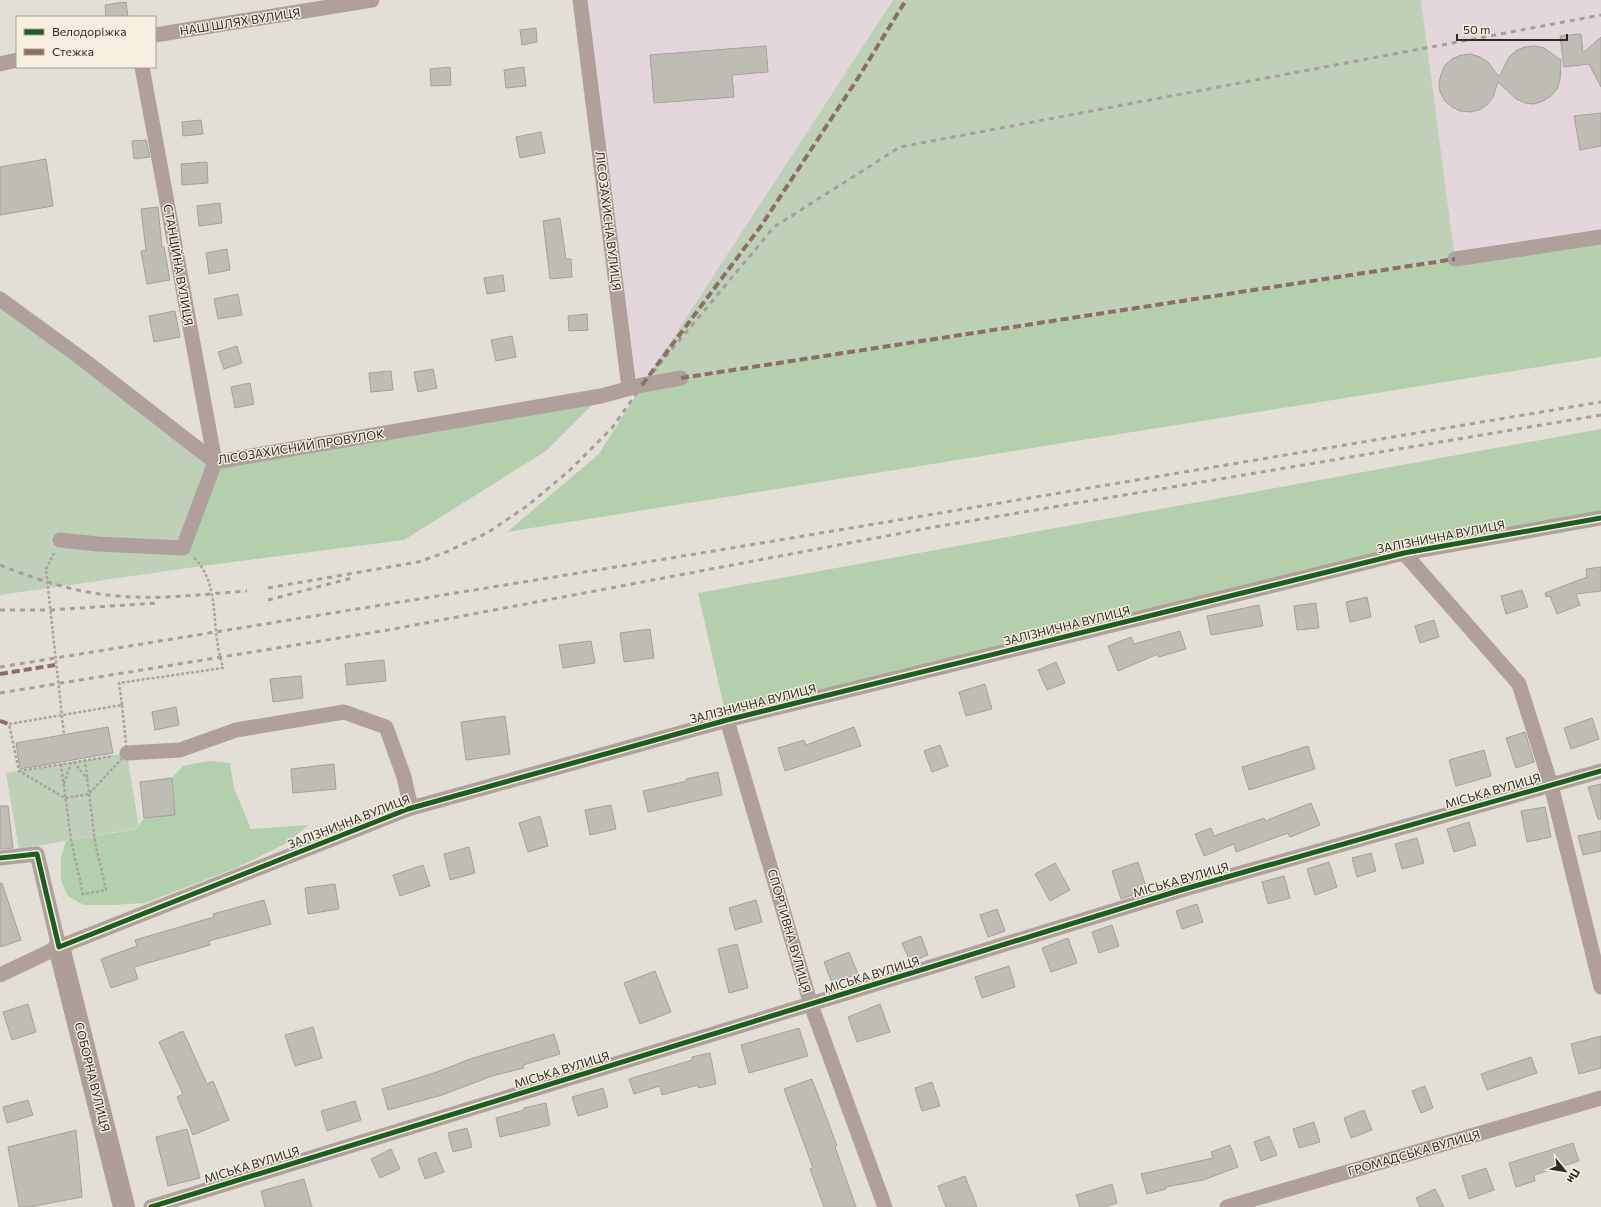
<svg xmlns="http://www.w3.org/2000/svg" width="1601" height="1207" font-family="Commissioner,sans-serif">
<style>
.industrial{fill:#e4d7dc}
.green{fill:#bfd0b8}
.forest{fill:#b3cfab}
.building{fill:#bfbcb5;stroke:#a4a09a}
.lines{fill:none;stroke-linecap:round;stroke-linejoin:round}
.path{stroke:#aca29d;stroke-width:2.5;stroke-dasharray:3 2;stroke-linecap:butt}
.street{stroke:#afa09b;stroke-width:15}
.secondary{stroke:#ad9e99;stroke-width:22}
.rail{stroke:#a79e99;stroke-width:3;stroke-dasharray:5 5;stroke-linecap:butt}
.quiet{stroke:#8d6e63;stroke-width:4;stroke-dasharray:8 4;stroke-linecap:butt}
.cycleway-casing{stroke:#f6eede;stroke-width:8}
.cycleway{stroke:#1b5e20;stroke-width:5}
.labels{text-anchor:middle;stroke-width:3;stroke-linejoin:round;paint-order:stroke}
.street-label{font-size:12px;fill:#2d2b25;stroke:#f6eede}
</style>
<rect width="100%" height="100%" fill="#e3dfd6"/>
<path class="industrial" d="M580 0H893L643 384 629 388Z
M1421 0H1601V237L1455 259Z"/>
<path class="green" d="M893 0H1421L1455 259 643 384Z
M0 299 215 462 183 548 202 566 0 595Z
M127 753 139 828 19 849 6 773Z"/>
<path class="forest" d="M1601 237V357L507 532 599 454 643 384Z
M601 396 546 451 404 540 202 566 183 548 215 462Z
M1601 429V518L1404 553 727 720 698 593Z
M209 761 230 763 234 788 251 829 309 825 285 844 236 868 145 903 112 905H84L68 896 61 881V857L66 841 137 829 144 818 175 815 172 778 183 766Z"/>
<path class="building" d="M126 2 128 17H106L105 5Z
M536 28 537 42 522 45 520 30Z
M1581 34 1583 53 1601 37V87L1589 64 1564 67 1560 36Z
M766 46 768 72 732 75 734 97 654 103 650 55Z
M1535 46 1544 48 1561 60 1560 80 1557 89 1551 96 1543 101 1534 104 1525 103 1516 99 1498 82 1493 97 1487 105 1479 110 1470 112 1460 111 1452 107 1445 101 1440 92 1439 83 1441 74 1445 65 1452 59 1461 55 1471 54 1480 57 1488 62 1499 77 1509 57 1517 50 1525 47Z
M450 67 451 85 431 86 430 69Z
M524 67 526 86 506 88 504 70Z
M1601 113V146L1580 150 1574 116Z
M201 120 203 134 183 136 182 122Z
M541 132 545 153 520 158 516 137Z
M146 140 150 157 134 159 132 141Z
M46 159 53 206 0 215V167Z
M207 162 208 183 182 185 181 164Z
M220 203 222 223 199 226 197 206Z
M158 207 162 247H164L170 280 147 284 141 251 146 250 141 209Z
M560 218 566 259H571L572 277 550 279 543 221Z
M227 249 230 270 209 274 206 253Z
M503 275 505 291 487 294 484 278Z
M238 294 242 315 218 319 214 299Z
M175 311 180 337 154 342 149 316Z
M587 314 588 330 569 331 568 316Z
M512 336 516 357 496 361 491 340Z
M237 346 242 363 224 369 218 352Z
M433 369 437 388 418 392 414 372Z
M391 371 393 390 371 392 369 373Z
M250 383 254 404 235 408 231 387Z
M1601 567V591L1576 594 1580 605 1557 614 1550 596 1546 597 1545 593 1587 577 1586 569Z
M1522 590 1528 607 1506 614 1501 596Z
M1367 597 1371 617 1350 622 1346 602Z
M1316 603 1319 628 1297 630 1294 606Z
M1259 605 1263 626 1211 635 1207 616Z
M1434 620 1439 637 1420 643 1415 626Z
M650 629 654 658 624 662 620 633Z
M1180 631 1186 649 1159 657 1158 654 1118 671 1108 646 1131 637 1134 644Z
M591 641 595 663 563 668 559 645Z
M384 660 386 681 347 685 345 664Z
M1056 662 1065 683 1047 690 1038 670Z
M301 676 303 698 273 702 270 679Z
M985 684 992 709 966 716 959 692Z
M176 707 179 725 155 730 152 712Z
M505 716 510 754 466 760 461 722Z
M1592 718 1599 739 1571 749 1564 728Z
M108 727 113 753 20 769 16 743Z
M854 727 861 746 785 771 778 748 804 740 806 745Z
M1525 732 1534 762 1516 768 1506 738Z
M940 745 948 766 932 772 924 751Z
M1308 746 1315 769 1249 790 1242 767Z
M1484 750 1491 776 1456 786 1449 760Z
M334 764 336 789 293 793 291 769Z
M718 772 722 795 648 812 643 791 687 781 686 779Z
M172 778 175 815 144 818 140 782Z
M1601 784V819H1598L1588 787Z
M1311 803 1320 825 1290 837 1288 833 1236 852 1234 844 1204 856 1195 834 1211 828 1214 836 1264 818 1265 821Z
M611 805 616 829 590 835 585 810Z
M0 806H8L13 848 0 849Z
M1545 807 1551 837 1527 842 1521 811Z
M540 816 548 846 528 852 519 823Z
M1469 822 1476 845 1454 852 1447 829Z
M1601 831V851L1583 855 1578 836Z
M1417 838 1424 863 1402 869 1395 844Z
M469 847 475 873 450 880 444 854Z
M1371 853 1376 871 1357 877 1352 858Z
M1138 862 1147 890 1121 899 1112 871Z
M1329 862 1337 887 1315 895 1307 869Z
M1055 863 1070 890 1050 901 1035 874Z
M423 865 430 886 400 896 393 875Z
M1284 876 1290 898 1268 904 1262 882Z
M0 883H2L21 940 0 947Z
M335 884 339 909 308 914 305 888Z
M264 900 271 924 209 941 210 945 134 967 138 979 111 988 101 959 137 946 135 940 214 917 213 914Z
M756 900 762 922 735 930 729 908Z
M1197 904 1203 922 1182 929 1176 911Z
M997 909 1005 931 988 937 980 915Z
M1112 925 1119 946 1099 953 1092 932Z
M921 936 928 955 910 962 902 943Z
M1068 938 1077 963 1051 972 1042 948Z
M737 944 748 988 729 993 718 949Z
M849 952 858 974 832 983 824 962Z
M1009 966 1015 987 982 998 975 977Z
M655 971 671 1012 640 1024 624 983Z
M28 1004 36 1032 12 1040 3 1012Z
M880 1004 890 1032 857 1042 848 1017Z
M313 1027 322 1058 295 1066 285 1035Z
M799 1028 808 1056 749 1073 741 1045Z
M183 1031 207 1084 213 1081 229 1120 193 1135 177 1097 183 1094 159 1042Z
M554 1034 560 1054 523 1065 524 1068 492 1076 442 1095 388 1110 382 1089 434 1073 473 1058Z
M1601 1036V1068L1579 1074 1571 1044Z
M710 1053 716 1084 698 1088V1085L662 1095 660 1086 634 1094 629 1079 692 1060V1057Z
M1531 1057 1537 1073 1487 1090 1481 1074Z
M812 1079 837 1146 835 1147 856 1207H824L810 1169 813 1168 784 1089Z
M932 1082 940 1106 922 1111 915 1088Z
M1425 1086 1433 1108 1421 1113 1412 1091Z
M603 1088 608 1107 578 1116 572 1097Z
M28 1100 33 1115 7 1123 3 1107Z
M355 1101 361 1120 327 1131 321 1111Z
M546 1103 550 1125 500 1137 496 1118 524 1110V1108Z
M1364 1110 1372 1130 1351 1138 1344 1118Z
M1314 1122 1320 1142 1299 1148 1293 1129Z
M467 1128 472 1147 453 1152 448 1133Z
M187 1129 200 1178 168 1186 156 1137Z
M76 1130 82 1197 30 1207H19L8 1147Z
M1269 1136 1277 1155 1261 1161 1254 1142Z
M1573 1143 1579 1161 1534 1175 1535 1181 1516 1187 1509 1163Z
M1230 1145 1238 1167 1203 1180 1166 1187V1189L1147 1194 1141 1174 1213 1158 1211 1152Z
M391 1149 400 1169 380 1178 371 1159Z
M436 1152 444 1172 425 1179 418 1159Z
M1486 1168 1494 1190 1469 1199 1462 1176Z
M965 1176 977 1207H946L938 1186Z
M304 1179 312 1207H265L261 1191Z
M1112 1184 1117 1203 1104 1207H1080L1076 1195Z
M1435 1189 1444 1207H1420L1416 1198Z"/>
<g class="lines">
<path class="path" d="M54 553 46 569 64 735
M122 705 127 753 89 794 65 798 19 771 9 724Z
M122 705 119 683 223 668C221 659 218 650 217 640 213 612 216 579 194 558
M74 762 87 779
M61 764 71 840 83 894 106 890 95 842 85 760
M19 771 113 756
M64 784 72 760"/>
<path class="street" d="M580 0 629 388
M155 35 372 0
M0 64 17 60
M142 67 215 462
M1455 259 1601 237
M0 299 81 358 215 462 601 396 642 385 681 378
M60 540 98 544 183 548 215 462
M1404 553 1519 684 1551 785 1601 987
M727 720 811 1005 885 1207
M127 753 180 750 236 730 344 712 386 727 404 777 411 808
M0 858 37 854 59 947 408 809 727 720 1404 553 1601 518
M0 975 59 947
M151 1207 1181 890 1601 771
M1227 1207 1601 1098"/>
<path class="secondary" d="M59 947 124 1207"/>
<path class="rail" d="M0 565C38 580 77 593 118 596 161 600 204 594 247 591
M268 588 418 562 444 553 487 533 527 506 569 471 612 428 643 384 774 227 900 147 1601 15
M268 600 352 578
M0 610H50L157 603
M0 667 714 551 1601 402
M0 693 388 630 934 527 1601 415"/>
<path class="quiet" d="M681 378 1455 259
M642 385 761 226 858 78 906 0
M0 674 55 665
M0 721 9 724"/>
<g class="cycleway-casing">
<path id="cycleway" d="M0 858 37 854 59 947 408 809 727 720 1404 553 1601 518
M151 1207 1181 890 1601 771"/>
</g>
<use href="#cycleway" class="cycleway"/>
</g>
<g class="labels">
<g class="street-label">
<text transform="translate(240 22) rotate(-9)" y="4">НАШ ШЛЯХ ВУЛИЦЯ</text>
<text transform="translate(608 221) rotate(83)" y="4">ЛІСОЗАХИСНА ВУЛИЦЯ</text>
<text transform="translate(178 265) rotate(80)" y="4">СТАНЦІЙНА ВУЛИЦЯ</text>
<text transform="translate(301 447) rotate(-9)" y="4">ЛІСОЗАХИСНИЙ ПРОВУЛОК</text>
<text transform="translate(1441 537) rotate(-11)" y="4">ЗАЛІЗНИЧНА ВУЛИЦЯ</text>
<text transform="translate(1067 626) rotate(-14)" y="4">ЗАЛІЗНИЧНА ВУЛИЦЯ</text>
<text transform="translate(753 704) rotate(-14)" y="4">ЗАЛІЗНИЧНА ВУЛИЦЯ</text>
<text transform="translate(1493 791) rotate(-16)" y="4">МІСЬКА ВУЛИЦЯ</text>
<text transform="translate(349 822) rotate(-21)" y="4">ЗАЛІЗНИЧНА ВУЛИЦЯ</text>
<text transform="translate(1181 880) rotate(-16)" y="4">МІСЬКА ВУЛИЦЯ</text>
<text transform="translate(789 931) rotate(74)" y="4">СПОРТИВНА ВУЛИЦЯ</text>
<text transform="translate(872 975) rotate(-17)" y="4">МІСЬКА ВУЛИЦЯ</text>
<text transform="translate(562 1070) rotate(-17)" y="4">МІСЬКА ВУЛИЦЯ</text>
<text transform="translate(92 1077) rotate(76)" y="4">СОБОРНА ВУЛИЦЯ</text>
<text transform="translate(1414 1153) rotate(-16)" y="4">ГРОМАДСЬКА ВУЛИЦЯ</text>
<text transform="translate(252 1165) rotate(-17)" y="4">МІСЬКА ВУЛИЦЯ</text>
</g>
</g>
<rect x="16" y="16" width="140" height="52" fill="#f6eede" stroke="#a6a094"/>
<rect x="24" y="29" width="20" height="6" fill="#1b5e20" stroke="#a6a094"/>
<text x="52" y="36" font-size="12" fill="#2d2b25">Велодоріжка</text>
<rect x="24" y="49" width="20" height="6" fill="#8d6e63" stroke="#a6a094"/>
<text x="52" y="56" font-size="12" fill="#2d2b25">Стежка</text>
<g transform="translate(1565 1171) rotate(120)" stroke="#f6eede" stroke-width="3" paint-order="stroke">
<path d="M0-3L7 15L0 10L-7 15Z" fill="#2d2b25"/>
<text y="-6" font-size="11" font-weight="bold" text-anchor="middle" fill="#2d2b25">Пн</text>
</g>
<path d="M1457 34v6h110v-6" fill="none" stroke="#2d2b25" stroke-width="2"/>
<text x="1463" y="34" font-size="12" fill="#2d2b25" stroke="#f6eede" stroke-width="3" paint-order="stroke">50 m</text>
</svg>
